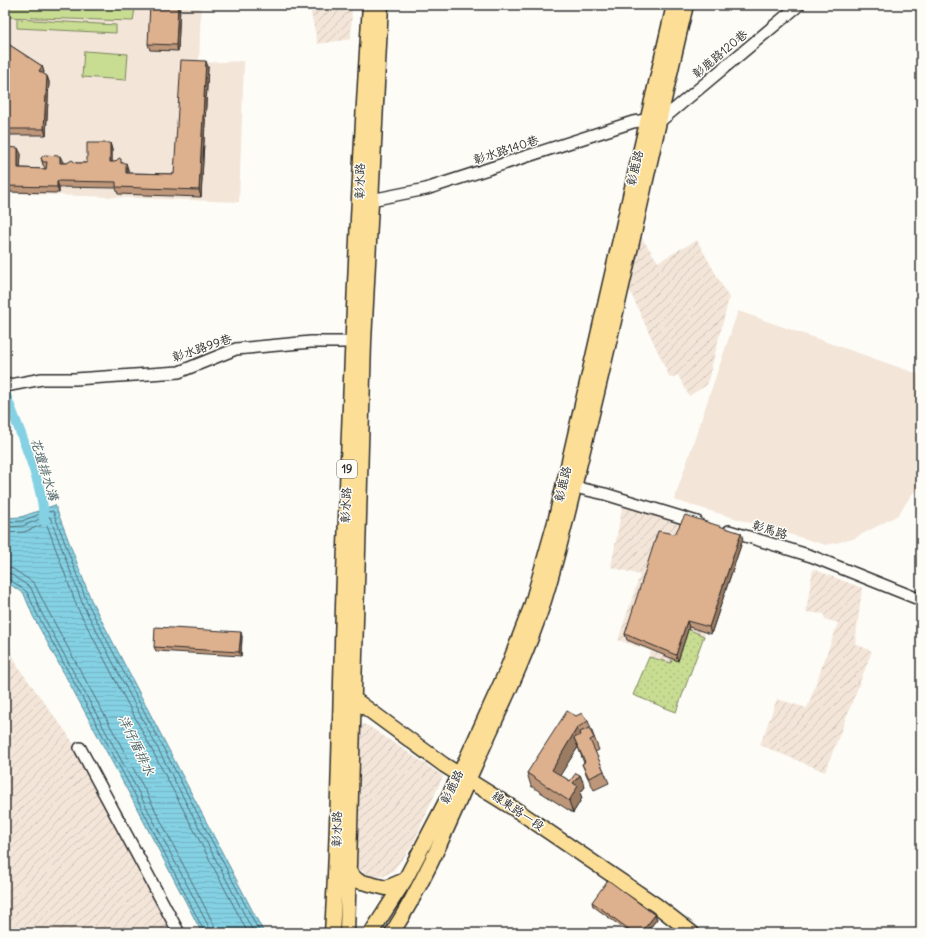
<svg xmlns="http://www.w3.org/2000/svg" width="926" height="938" font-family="Delius,'LXGW WenKai TC',sans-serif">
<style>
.built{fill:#f3e5d8}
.industrial{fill:url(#industrial-furrows)}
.grass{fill:#c8dd92;stroke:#7a845e}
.garden{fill:url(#garden-dots);stroke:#7a845e}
.water{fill:url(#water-rules);stroke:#618f9a}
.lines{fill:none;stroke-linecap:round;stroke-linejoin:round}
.shore{stroke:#4f6d75;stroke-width:1}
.canal{stroke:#85d1e4;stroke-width:10}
.minor-casing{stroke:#2b2b2b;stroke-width:14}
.major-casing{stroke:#2b2b2b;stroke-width:17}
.minor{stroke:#fdfcf7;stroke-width:11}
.major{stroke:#fcde96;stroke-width:14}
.wall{fill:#be977a;stroke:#2b2b2b}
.shaded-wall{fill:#9b7b63;stroke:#2b2b2b}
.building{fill:#ddb08e;stroke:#2b2b2b}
.labels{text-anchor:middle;stroke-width:3;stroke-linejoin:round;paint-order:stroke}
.shield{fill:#fdfcf7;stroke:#6a6a68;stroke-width:1}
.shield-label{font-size:11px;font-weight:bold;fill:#2b2b2b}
.street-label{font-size:12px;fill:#2b2b2b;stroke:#fdfcf7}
.water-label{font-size:13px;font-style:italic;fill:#465d62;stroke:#fdfcf7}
</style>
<defs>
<pattern id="industrial-furrows" width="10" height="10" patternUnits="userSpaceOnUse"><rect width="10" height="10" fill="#f3e5d8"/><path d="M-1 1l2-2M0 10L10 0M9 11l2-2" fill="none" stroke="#d0c5ba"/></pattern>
<pattern id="garden-dots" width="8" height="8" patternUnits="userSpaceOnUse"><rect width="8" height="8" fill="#c8dd92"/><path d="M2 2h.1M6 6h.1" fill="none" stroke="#acbe7e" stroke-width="1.8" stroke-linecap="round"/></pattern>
<pattern id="water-rules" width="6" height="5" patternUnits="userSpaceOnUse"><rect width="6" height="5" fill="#85d1e4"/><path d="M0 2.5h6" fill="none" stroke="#73b4c4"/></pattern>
</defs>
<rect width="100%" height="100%" fill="#fdfcf7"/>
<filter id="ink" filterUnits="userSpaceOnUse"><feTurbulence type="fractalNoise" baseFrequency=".025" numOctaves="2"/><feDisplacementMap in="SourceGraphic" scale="8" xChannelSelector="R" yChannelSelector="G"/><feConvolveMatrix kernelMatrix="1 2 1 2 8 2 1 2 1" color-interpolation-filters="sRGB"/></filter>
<g filter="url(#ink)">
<path class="built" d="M5 5H201L199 63 244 61 239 202 5 193Z
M738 311 921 375V413L919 416 921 434V487L912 494 898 515 853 539 826 545 674 500Z"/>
<path class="industrial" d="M309 5H352L351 39 318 44Z
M639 234 658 262 697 240 729 298 707 385 689 396 678 375 670 378 627 285Z
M623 503 737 542 704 636 683 628 671 663 649 657 651 651 618 640 640 575 611 567Z
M813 569 862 588 855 644 872 651 825 772 760 745 777 699 807 708 838 623 825 619 824 614 806 612Z
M5 639 18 667 66 732 89 768 176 933H5Z
M363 724 370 727 443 776 412 846 393 871 384 876 377 877 370 876 354 866 358 726Z"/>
<path class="grass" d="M5 5H126L124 7 135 8 133 21 5 17Z
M17 19 116 25V33L17 28Z
M84 51 128 54 126 80 82 77Z"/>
<path class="garden" d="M683 627 704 636 676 712 633 695 649 657 671 663Z"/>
<path class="water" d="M55 505 91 600 264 933H202L131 797 33 616 24 594 5 581V518L21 517Z"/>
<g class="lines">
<path class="shore" d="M5 522 22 521 45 512 53 511 87 602 260 933
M5 527 23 526 47 516 50 517 83 605 254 933
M5 533 24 532 44 524 47 525 77 607 248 933
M5 567 13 569 34 583 47 609 145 790 214 925 216 933
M5 573 11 574 31 588 41 612 139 793 209 927 210 933
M5 578 9 579 27 592 37 614 135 795 205 933"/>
<path class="canal" d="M5 393C18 428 44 484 44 521"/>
<g class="minor-casing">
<path id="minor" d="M365 199 371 200 426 189 633 122 646 120 658 123 799 5
M5 386 42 379H75L179 372 236 349 311 342H359
M568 490 574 487 605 494 697 522
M729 531 811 556 921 600
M80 748 179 933"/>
</g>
<g class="major-casing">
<path id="major" d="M347 696 354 699 444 765 521 813 656 905 692 933
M348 871 358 881 386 888 405 880
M332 933C340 804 340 675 345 546 351 365 358 185 370 5
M347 933 364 342 381 5
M371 933 405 880 455 784 506 672 531 607 555 522 674 5
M392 933C426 880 449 823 475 765 498 713 524 662 542 607 559 554 571 500 584 446 621 299 651 152 686 5"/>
</g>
<use href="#minor" class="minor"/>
<use href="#major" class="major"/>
</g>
<path class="wall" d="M180 5 178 51 150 50 148 44Z
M5 42 42 66 44 72 43 74 47 76 49 82 46 135H5Z
M208 67 201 197 118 194 116 188 59 187V193L5 192V147L21 154 20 168 46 169 43 165 41 158 63 162V163H87L110 143 112 150V162L123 163 128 169V173L174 174Z
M675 534 743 539 711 634 689 627 678 661 627 640 625 634Z
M242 636 241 656 156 651 154 647Z
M576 716 588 721 599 750 595 752 604 771 609 783 594 790 587 776 582 764 584 763 578 747 560 775 570 781 580 775 585 787 580 793 582 798 573 813 531 786 527 773Z
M592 902 655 915 657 919 646 933H630L593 906Z"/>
<path class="shaded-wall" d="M178 5H180L178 51 176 45Z
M206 61 208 67 201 197 199 190Z
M42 66 44 72 41 77 39 71Z
M47 76 49 82 46 135 44 129Z
M110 143 112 150V168L110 162Z
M18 148 21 154 20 175 18 168Z
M60 156 63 162V169L60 163Z
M126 163 128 169V179L126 173Z
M57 181 59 187V193L57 187Z
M741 533 743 539 711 634 709 627Z
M687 621 689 627 678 661 676 655Z
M241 632 242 636 241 656 239 652Z
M577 728 582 740 574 738 578 747 556 782 552 770Z
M580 775 585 787 580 793 582 798 573 813 569 801 573 783Z
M655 915 657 919 646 933H641Z"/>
<path class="building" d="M150 5H178L176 45 148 44Z
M5 42 42 66 39 71 47 76 44 129H5Z
M181 60 206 61 199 190 116 187V182L57 181V187L5 186V147L18 148V168L46 169 47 162H43L41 158 44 155 60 156V163H67L72 160 76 163H87V143H110V162H115L119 158 121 159V163H126V173L174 174Z
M685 515 741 533 709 627 687 621 676 655 625 634 658 531 675 534Z
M155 627 241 632 239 652 154 647Z
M567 711 576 716 582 713 588 721 577 728 552 770 570 781 576 773 580 775 573 783 578 786 569 801 527 773Z
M589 728 594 738 590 740 604 771 589 778 582 764 585 762 574 738 581 735 580 732Z
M608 880 655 915 641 933H634L592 902Z
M683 928 688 933H678Z"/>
</g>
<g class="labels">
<rect class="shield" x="337" y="460" width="20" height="18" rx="3"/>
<g class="shield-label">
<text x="347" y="473">19</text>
</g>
<g class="street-label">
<text transform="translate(720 54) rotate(-40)" y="4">彰鹿路120巷</text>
<text transform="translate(506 150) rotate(-18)" y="4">彰水路140巷</text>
<text transform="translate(635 168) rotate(-77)" y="4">彰鹿路</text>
<text transform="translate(360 181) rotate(-89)" y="4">彰水路</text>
<text transform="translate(202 348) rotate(-19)" y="4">彰水路99巷</text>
<text transform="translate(563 484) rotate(-77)" y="4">彰鹿路</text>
<text transform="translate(346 505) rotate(-88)" y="4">彰水路</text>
<text transform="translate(770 530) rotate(17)" y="4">彰馬路</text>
<text transform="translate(452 787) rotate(-64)" y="4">彰鹿路</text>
<text transform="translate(518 811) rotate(34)" y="4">線東路一段</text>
<text transform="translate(337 829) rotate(-89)" y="4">彰水路</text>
</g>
<g class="water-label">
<text transform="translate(45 469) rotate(73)" y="5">花壇排水溝</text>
<text transform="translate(137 745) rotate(64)" y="5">洋仔厝排水</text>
</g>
</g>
<rect width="926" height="938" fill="none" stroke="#fdfcf7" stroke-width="20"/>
<rect x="10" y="10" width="906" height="918" fill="none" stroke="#2b2b2b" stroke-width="1.5" filter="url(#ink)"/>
</svg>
